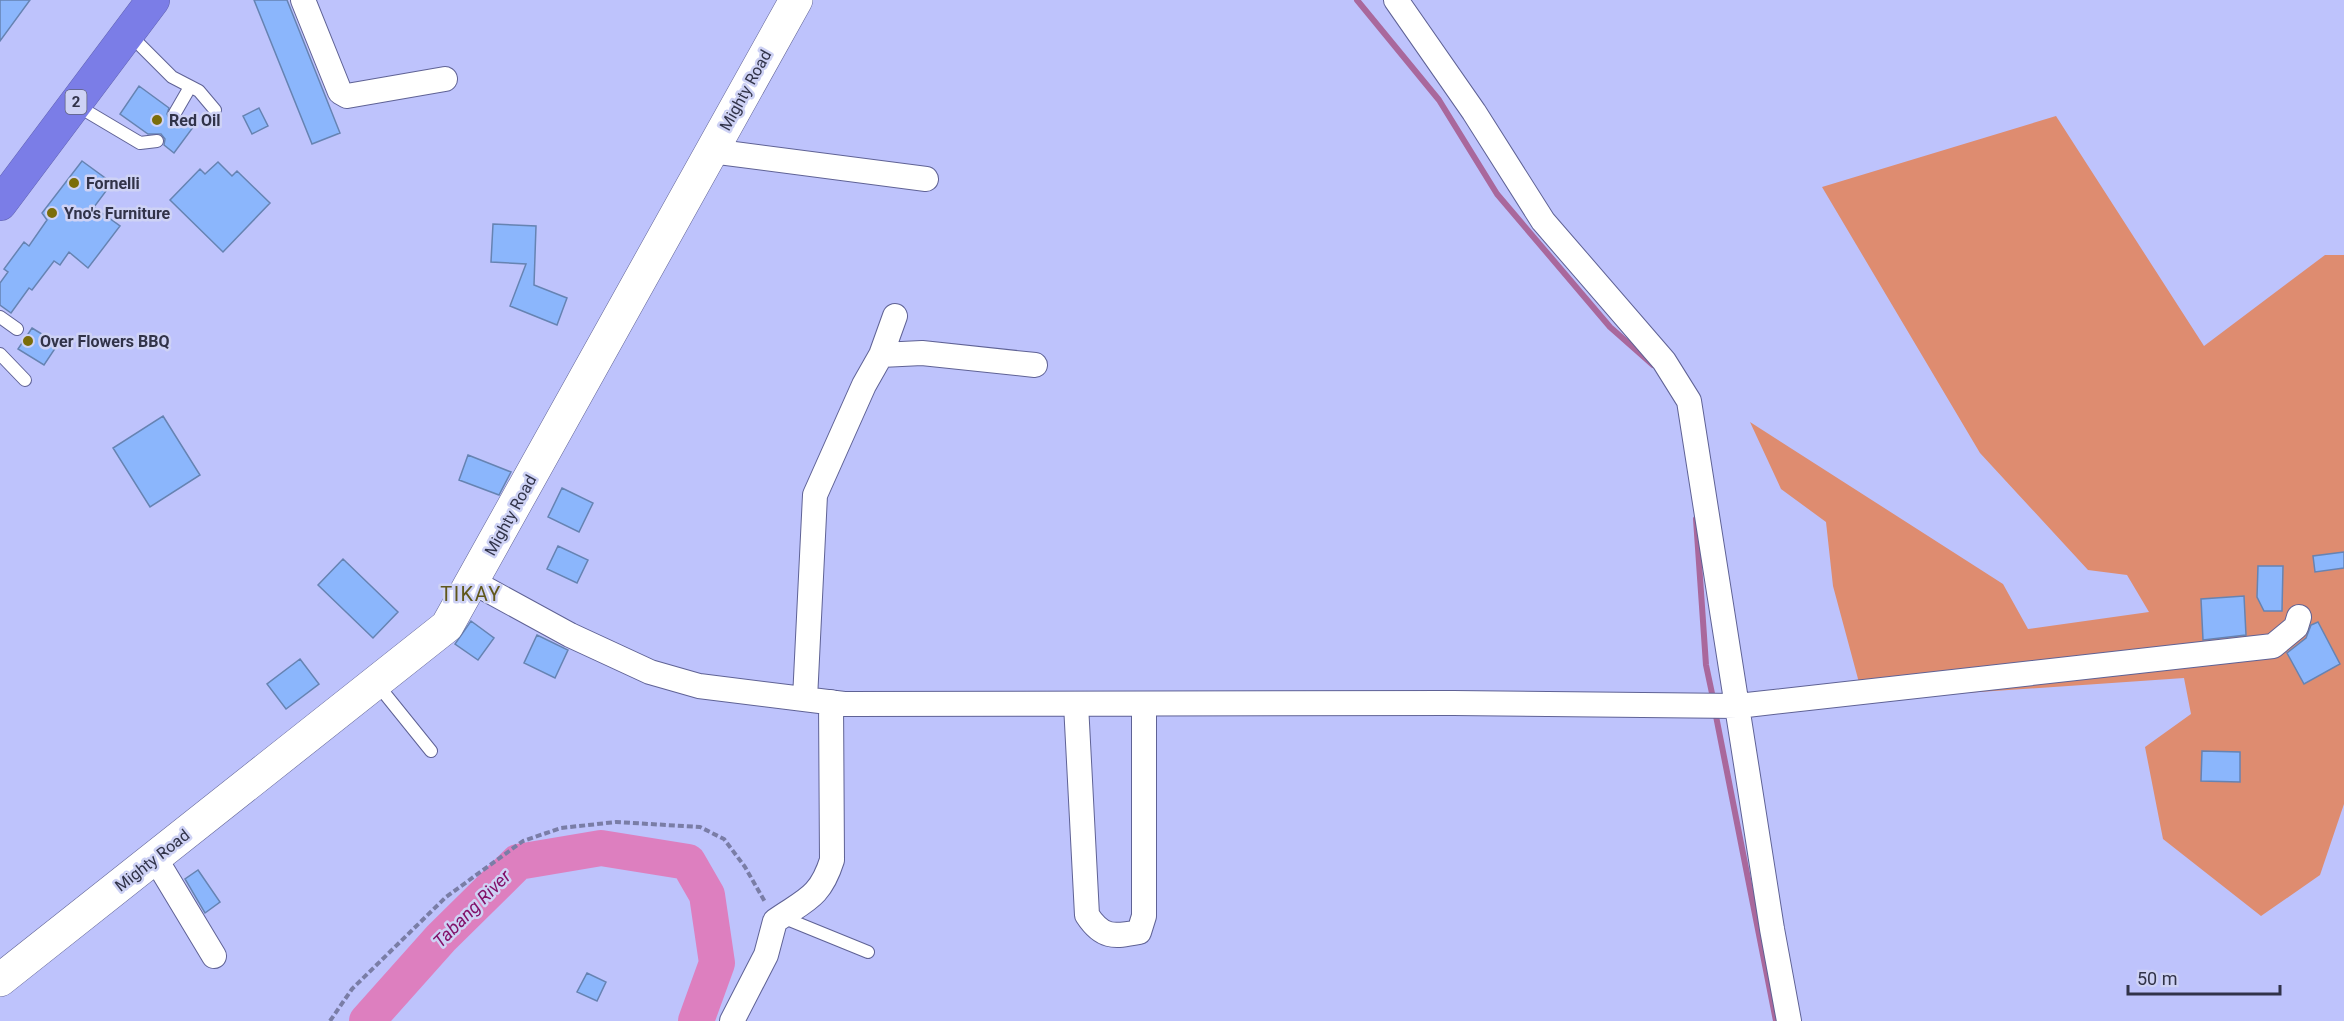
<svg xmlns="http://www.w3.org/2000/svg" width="2344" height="1021" font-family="Roboto,sans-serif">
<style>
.green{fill:#de8c70}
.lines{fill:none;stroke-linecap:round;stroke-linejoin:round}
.stream{stroke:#a9689c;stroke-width:6}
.river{stroke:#dd7fbf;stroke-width:36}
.building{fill:#8bb6fc;stroke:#6683b2;stroke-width:1.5}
.lane-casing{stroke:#5f6295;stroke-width:14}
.street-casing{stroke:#5f6295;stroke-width:26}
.secondary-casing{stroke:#5f6295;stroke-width:34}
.highway-casing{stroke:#6163b0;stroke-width:34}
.path{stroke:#7a7da6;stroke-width:4;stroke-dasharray:6 3;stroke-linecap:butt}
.lane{stroke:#fff;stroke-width:12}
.street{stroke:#fff;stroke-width:24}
.secondary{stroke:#fff;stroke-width:33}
.highway{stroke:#7b7de7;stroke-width:33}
.poi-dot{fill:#7b6d09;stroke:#ced2f5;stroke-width:2}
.labels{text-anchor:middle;stroke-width:5;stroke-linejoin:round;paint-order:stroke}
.shield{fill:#ced2f5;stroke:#60637d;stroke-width:1.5}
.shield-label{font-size:15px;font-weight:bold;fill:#313349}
.street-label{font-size:16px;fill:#313349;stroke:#ced2f5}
.poi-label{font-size:16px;font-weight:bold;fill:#313349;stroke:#ced2f5;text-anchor:start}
.water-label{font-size:18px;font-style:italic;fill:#831169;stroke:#ced2f5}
.quarter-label{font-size:20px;letter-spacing:1.5px;fill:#60571a;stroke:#ced2f5}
</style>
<rect width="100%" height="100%" fill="#bec3fc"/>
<path class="green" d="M2056 116 2204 346 2325 255H2344V804L2320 875 2261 916 2163 839 2145 747 2191 714 2184 678 1862 700 1861 690 1833 586 1826 522 1781 489 1750 422 2003 584 2028 629 2149 612 2127 575 2088 570 1980 453 1822 187Z"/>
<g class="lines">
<path class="stream" d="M1357 0 1439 100 1497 194 1610 327 1653 365
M1696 519 1706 665 1713 698
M1715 711 1776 1021"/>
<path class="river" d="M367 1021 441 938 518 862 601 848 688 862 707 895 717 963 696 1021"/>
</g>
<path class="building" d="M0 0H30L0 41Z
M254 0H287L340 133 312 144Z
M139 86 169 108 167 114 170 120 176 121 182 117 194 126 174 153 164 145 165 139 161 134H148L120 114Z
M259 108 268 126 252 134 243 116Z
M82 161 112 183 94 207 120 226 88 268 69 252 60 265 54 261 32 290 29 288 11 313 0 305V283L8 272 4 269 24 242 29 246 47 220 42 213Z
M218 162 232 176 237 171 270 203 223 252 170 200 200 169 205 174Z
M493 224 536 226 534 285 567 298 557 325 510 306 526 264 491 262Z
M32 328 58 344 44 365 18 349Z
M163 416 200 475 150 507 113 448Z
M468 455 511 472 499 495 459 480Z
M562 488 593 503 579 532 548 517Z
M558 546 588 560 577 583 547 569Z
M2344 552V568L2315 572 2313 556Z
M343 559 398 612 373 638 318 585Z
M2258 566H2283L2282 611H2264L2257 597Z
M2244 596 2246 635 2203 640 2201 599Z
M471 621 494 638 478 660 455 644Z
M2318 622 2340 664 2304 684 2287 653 2306 638 2311 625Z
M537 635 568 650 555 678 524 663Z
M300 659 319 684 286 709 267 684Z
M2202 751 2240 752V782L2201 781Z
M198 870 220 902 205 913 185 879Z
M587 973 606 982 597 1001 577 992Z"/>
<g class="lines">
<g class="lane-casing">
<path id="lane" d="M129 34 172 77 199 91 215 110
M76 105 140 143 157 141
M175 113 190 87
M0 317 17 329
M0 354 25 380
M377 684 431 751
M782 917 868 952"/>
</g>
<g class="street-casing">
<path id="street" d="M303 0 340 92 347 96 445 79
M1396 0 1474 112 1543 221 1664 361 1689 401 1772 929 1789 1021
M711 151 926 179
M881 355 895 316
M473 582 570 635 650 672 699 686 844 704 1453 703 1738 706 2273 646 2296 627 2299 617
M805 699 815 495 864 385 881 355 922 353 1035 365
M1076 704 1087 915C1102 938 1113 937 1139 932L1144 916V704
M155 858 214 956
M732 1021 766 955 775 921C805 900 820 898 832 860L831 702"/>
</g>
<g class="secondary-casing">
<path id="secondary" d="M0 980 447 626 796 0"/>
</g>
<g class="highway-casing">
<path id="highway" d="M0 204 153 0"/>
</g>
<path class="path" d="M330 1021 352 989 446 897 523 841 561 828 616 822 700 827 724 839 745 867 765 902"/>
<use href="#lane" class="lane"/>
<use href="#street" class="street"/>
<use href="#secondary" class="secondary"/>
<use href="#highway" class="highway"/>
</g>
<g class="poi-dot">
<circle cx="157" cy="120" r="6"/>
<circle cx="74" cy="183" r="6"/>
<circle cx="52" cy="213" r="6"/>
<circle cx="28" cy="341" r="6"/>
</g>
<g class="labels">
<rect class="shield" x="65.5" y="90" width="21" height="24" rx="4.5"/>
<g class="shield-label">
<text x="76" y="107">2</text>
</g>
<g class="street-label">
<text transform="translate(745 90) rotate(-61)" y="6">Mighty Road</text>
<text transform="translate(510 515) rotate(-61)" y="6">Mighty Road</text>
<text transform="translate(152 860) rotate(-38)" y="6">Mighty Road</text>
</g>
<g class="poi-label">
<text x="169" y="126">Red Oil</text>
<text x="86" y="189">Fornelli</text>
<text x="64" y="219">Yno's Furniture</text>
<text x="40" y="347">Over Flowers BBQ</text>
</g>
<g class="water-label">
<text transform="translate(472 909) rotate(-45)" y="6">Tabang River</text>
</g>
<g class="quarter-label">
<text x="471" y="601">TIKAY</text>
</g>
</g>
<path d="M2128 985v9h152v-9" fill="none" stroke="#313349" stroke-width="3"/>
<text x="2137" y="985" font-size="18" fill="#313349" stroke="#ced2f5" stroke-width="4.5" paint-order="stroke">50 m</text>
</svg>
